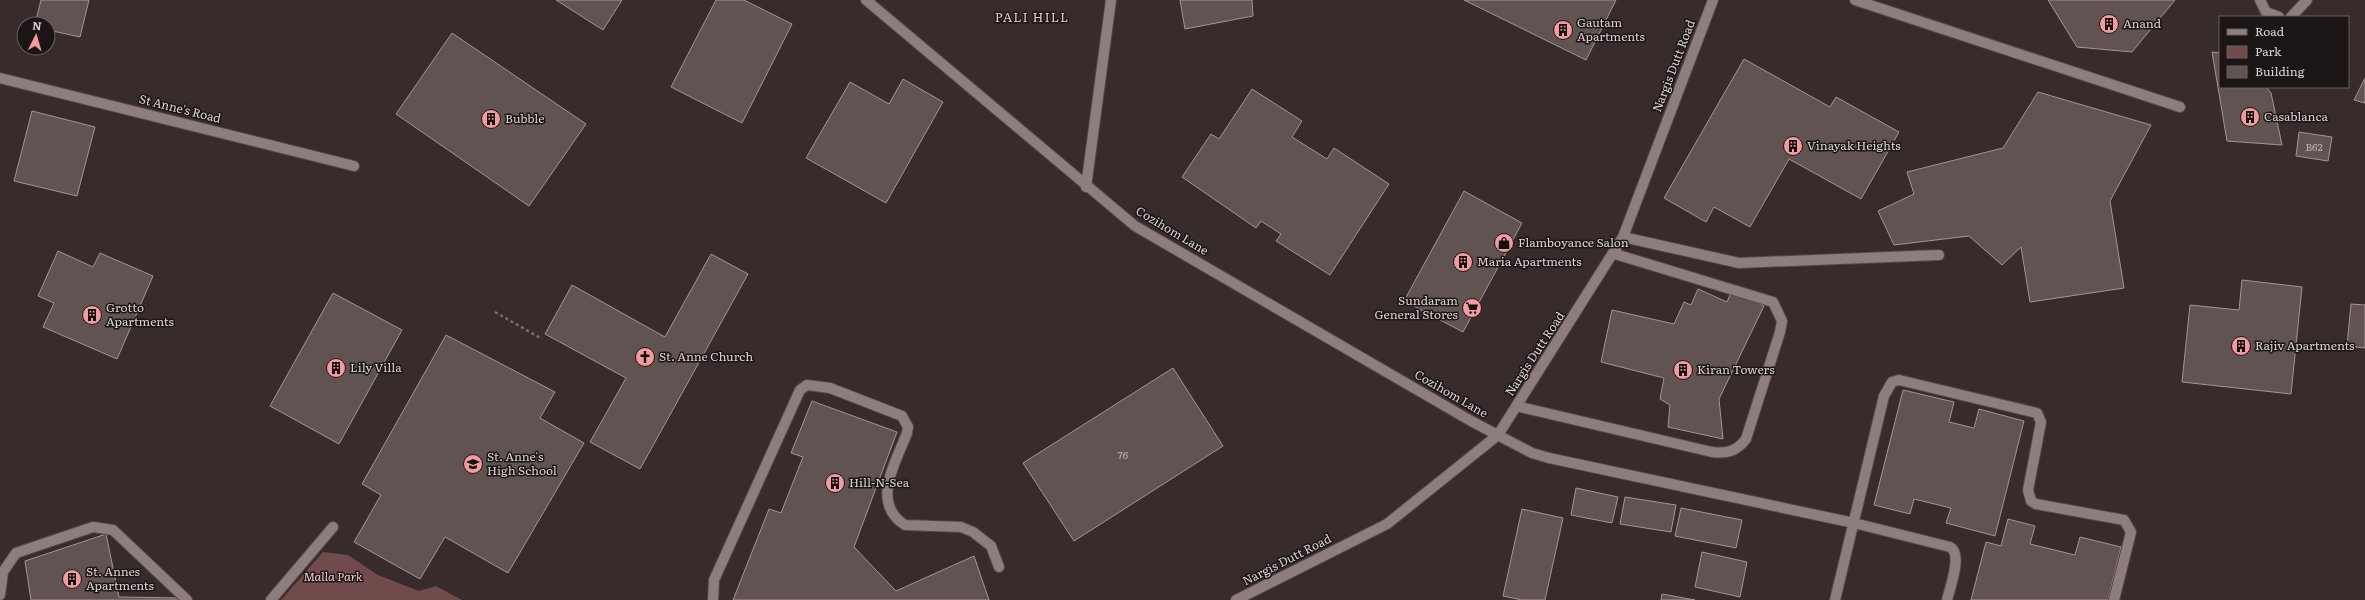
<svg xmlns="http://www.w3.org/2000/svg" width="2365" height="600" font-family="Literata,serif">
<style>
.green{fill:#714a4b}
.building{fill:#625353;stroke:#a59494}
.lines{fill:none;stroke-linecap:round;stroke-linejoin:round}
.service-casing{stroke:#544949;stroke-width:12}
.minor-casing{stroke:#544949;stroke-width:12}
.path{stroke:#7a6e6e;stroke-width:2.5;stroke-dasharray:3 3;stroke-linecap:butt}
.service{stroke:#8d7d7d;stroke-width:10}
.minor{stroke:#8d7d7d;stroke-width:10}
.labels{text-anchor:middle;stroke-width:3;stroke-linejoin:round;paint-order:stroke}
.number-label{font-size:10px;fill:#beb3b3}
.poi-label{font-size:12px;fill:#dcd3d3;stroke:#1b1515;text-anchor:start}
.street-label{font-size:12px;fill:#dcd3d3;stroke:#1b1515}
.park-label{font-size:12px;font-style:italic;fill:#f2c9ca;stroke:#1b1515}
.neighbourhood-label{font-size:13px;letter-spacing:1px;fill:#dac8c8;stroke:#1b1515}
</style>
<rect width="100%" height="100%" fill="#382b2b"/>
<path class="green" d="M323 552 348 555 378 575 419 591 436 586 462 600H281Z"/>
<path class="building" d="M41 0H89L80 37 48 30V24H35Z
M556 0H622L603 30Z
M716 0H744L792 24 742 123 671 87Z
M1180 0H1252L1253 16 1185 29Z
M1464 0H1616L1586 60Z
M2048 0H2175L2132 52 2077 47Z
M452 33 586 124 529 206 396 114Z
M2212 52 2220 53V87H2266L2271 93 2282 145 2227 141Z
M1744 59 1830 107 1836 97 1899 132 1861 199 1789 159 1750 227 1714 207 1706 222 1664 198Z
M2365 78V103L2354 100Z
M903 79 943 102 886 203 806 158 850 82 889 104Z
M1252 89 1302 121 1292 137 1327 159 1334 148 1389 184 1330 275 1276 241 1281 234 1261 221 1256 228 1182 177 1211 134 1219 139Z
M2038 92 2151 125 2110 201 2124 288 2030 302 2021 247 2002 265 1969 236 1894 245 1878 211 1914 194 1907 172 2003 148Z
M32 111 95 127 77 196 14 181Z
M2299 132 2332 137 2328 161 2296 156Z
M1464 191 1522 223 1463 332 1404 301Z
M58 251 93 267 100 253 153 276 117 359 43 327 54 303 38 296Z
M711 254 748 274 640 469 590 442 626 378 545 334 572 285 665 337Z
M2242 280 2302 287 2291 394 2182 382 2190 305 2239 310Z
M1698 289 1727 302 1732 290 1764 306 1719 399 1723 439 1668 427 1670 405 1660 399 1664 378 1601 362 1612 310 1674 324 1684 302 1691 305Z
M333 293 402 330 339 444 270 406Z
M2351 304 2365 305V348L2347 346Z
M446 335 555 392 540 418 584 443 508 573 445 537 420 579 354 542 381 495 362 484Z
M1173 368 1223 446 1074 541 1023 463Z
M1903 390 1954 402 1949 422 1974 428 1979 409 2024 421 1995 536 1946 523 1951 508 1914 499 1910 514 1874 505Z
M812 401 897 432 854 547 896 591 974 556 989 600H733L769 509 781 513 803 457 791 453Z
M1576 488 1618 497 1612 523 1571 515Z
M1625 497 1676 505 1671 532 1620 524Z
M1681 508 1742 520 1736 548 1675 536Z
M1522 509 1563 518 1545 600H1522L1503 596Z
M2008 519 2035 526 2030 544 2075 555 2080 537 2121 547 2108 600H1971L1986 542 2001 546Z
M106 534 119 597 181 598V600H31L25 561Z
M1702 552 1747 562 1740 597 1695 587Z
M1662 594 1695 600H1661Z"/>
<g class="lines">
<g class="service-casing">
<path id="service" d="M1855 0 2180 107"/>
</g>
<g class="minor-casing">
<path id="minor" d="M866 0 1135 226 1471 421 1532 453 1549 458 1854 523 1950 547C1963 554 1950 587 1947 600
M2260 0 2266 12 2279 17
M2291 17 2307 0
M0 78 354 166
M1086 187 1111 0
M1623 237 1739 263 1939 255
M1516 406 1712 452C1727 454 1737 451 1746 439L1780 332 1782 321 1773 302 1615 254
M0 595 3 572 16 553 93 527 113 530 187 600
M271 600 333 527
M713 600 714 580 800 390 807 385 830 388 902 416 908 427 907 433C896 462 870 503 905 525L961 527 973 532 991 546 999 567
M1236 600 1387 524 1498 435 1623 237 1713 0
M1835 600 1884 396 1892 382 1899 380 2037 413 2041 422 2028 490 2031 501 2036 504 2124 520 2131 532 2114 600"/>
</g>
<path class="path" d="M495 312 542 339"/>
<use href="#service" class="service"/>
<use href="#minor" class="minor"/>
</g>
<defs>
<g id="building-disc" transform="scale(1)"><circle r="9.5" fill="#f59b9e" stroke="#1b1515"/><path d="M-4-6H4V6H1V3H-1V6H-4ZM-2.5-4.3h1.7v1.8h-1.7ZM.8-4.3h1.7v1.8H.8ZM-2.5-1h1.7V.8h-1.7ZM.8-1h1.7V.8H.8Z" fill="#111"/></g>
<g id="shop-disc" transform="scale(1)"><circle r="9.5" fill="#f59b9e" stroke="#1b1515"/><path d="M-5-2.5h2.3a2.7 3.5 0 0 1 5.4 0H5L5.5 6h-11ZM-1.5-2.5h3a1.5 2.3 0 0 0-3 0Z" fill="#111"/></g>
<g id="supermarket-disc" transform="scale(1)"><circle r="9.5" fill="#f59b9e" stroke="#1b1515"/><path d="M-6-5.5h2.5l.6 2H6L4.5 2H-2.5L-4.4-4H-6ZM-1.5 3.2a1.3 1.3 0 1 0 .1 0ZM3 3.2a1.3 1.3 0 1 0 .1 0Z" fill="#111"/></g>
<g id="church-disc" transform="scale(1)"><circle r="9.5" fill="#f59b9e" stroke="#1b1515"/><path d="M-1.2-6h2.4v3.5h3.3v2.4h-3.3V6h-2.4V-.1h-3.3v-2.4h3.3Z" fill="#111"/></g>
<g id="school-disc" transform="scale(1)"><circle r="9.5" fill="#f59b9e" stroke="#1b1515"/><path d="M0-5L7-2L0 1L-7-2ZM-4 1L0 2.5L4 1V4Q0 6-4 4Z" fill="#111"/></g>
</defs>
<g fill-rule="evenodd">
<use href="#building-disc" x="2109" y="24"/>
<use href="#building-disc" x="1563" y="30"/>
<use href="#building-disc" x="2250" y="117"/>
<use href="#building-disc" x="491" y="119"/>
<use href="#building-disc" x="1793" y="146"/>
<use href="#shop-disc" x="1504" y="243"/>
<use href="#building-disc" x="1463" y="262"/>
<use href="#supermarket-disc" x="1472" y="308"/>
<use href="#building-disc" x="92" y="315"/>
<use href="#building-disc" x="2241" y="346"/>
<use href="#church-disc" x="645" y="357"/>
<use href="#building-disc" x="336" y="368"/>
<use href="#building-disc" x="1683" y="370"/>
<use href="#school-disc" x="473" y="464"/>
<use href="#building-disc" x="835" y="483"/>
<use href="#building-disc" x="72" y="579"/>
</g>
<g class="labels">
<g class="number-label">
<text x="2314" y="151">B62</text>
<text x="1123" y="459">76</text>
</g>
<g class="poi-label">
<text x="1577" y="27">Gautam<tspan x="1577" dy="14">Apartments</tspan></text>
<text x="2123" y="28">Anand</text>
<text x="2264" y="121">Casablanca</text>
<text x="505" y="123">Bubble</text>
<text x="1807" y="150">Vinayak Heights</text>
<text x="1518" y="247">Flamboyance Salon</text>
<text x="1477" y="266">Maria Apartments</text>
<text x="1458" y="305" text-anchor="end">Sundaram<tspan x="1458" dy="14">General Stores</tspan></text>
<text x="106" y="312">Grotto<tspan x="106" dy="14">Apartments</tspan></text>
<text x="2255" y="350">Rajiv Apartments</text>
<text x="659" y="361">St. Anne Church</text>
<text x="350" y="372">Lily Villa</text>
<text x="1697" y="374">Kiran Towers</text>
<text x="487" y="461">St. Anne's<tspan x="487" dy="14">High School</tspan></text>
<text x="849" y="487">Hill-N-Sea</text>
<text x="86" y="576">St. Annes<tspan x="86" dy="14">Apartments</tspan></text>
</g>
<g class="street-label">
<text transform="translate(1674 66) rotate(-69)" y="4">Nargis Dutt Road</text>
<text transform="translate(180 109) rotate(14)" y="4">St Anne's Road</text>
<text transform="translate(1172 231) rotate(31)" y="4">Cozihom Lane</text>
<text transform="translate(1535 354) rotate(-57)" y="4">Nargis Dutt Road</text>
<text transform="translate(1451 394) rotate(30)" y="4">Cozihom Lane</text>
<text transform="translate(1287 560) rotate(-27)" y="4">Nargis Dutt Road</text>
</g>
<g class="park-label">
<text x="333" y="581">Malla Park</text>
</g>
<g class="neighbourhood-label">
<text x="1032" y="22">PALI HILL</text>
</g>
</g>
<rect x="2219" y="16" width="130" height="72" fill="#1b1515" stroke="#686161"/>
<rect x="2227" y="29" width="20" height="6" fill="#8d7d7d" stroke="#686161"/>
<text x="2255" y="36" font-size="12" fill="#dcd3d3">Road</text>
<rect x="2227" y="46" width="20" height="12" fill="#714a4b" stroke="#686161"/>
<text x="2255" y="56" font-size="12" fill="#dcd3d3">Park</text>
<rect x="2227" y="66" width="20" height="12" fill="#625353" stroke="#686161"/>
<text x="2255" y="76" font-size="12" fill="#dcd3d3">Building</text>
<g transform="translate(36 36) rotate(5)"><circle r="19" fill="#1b1515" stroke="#686161"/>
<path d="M0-3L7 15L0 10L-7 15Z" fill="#f59b9e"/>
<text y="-6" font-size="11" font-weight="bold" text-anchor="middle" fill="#dcd3d3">N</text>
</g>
</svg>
